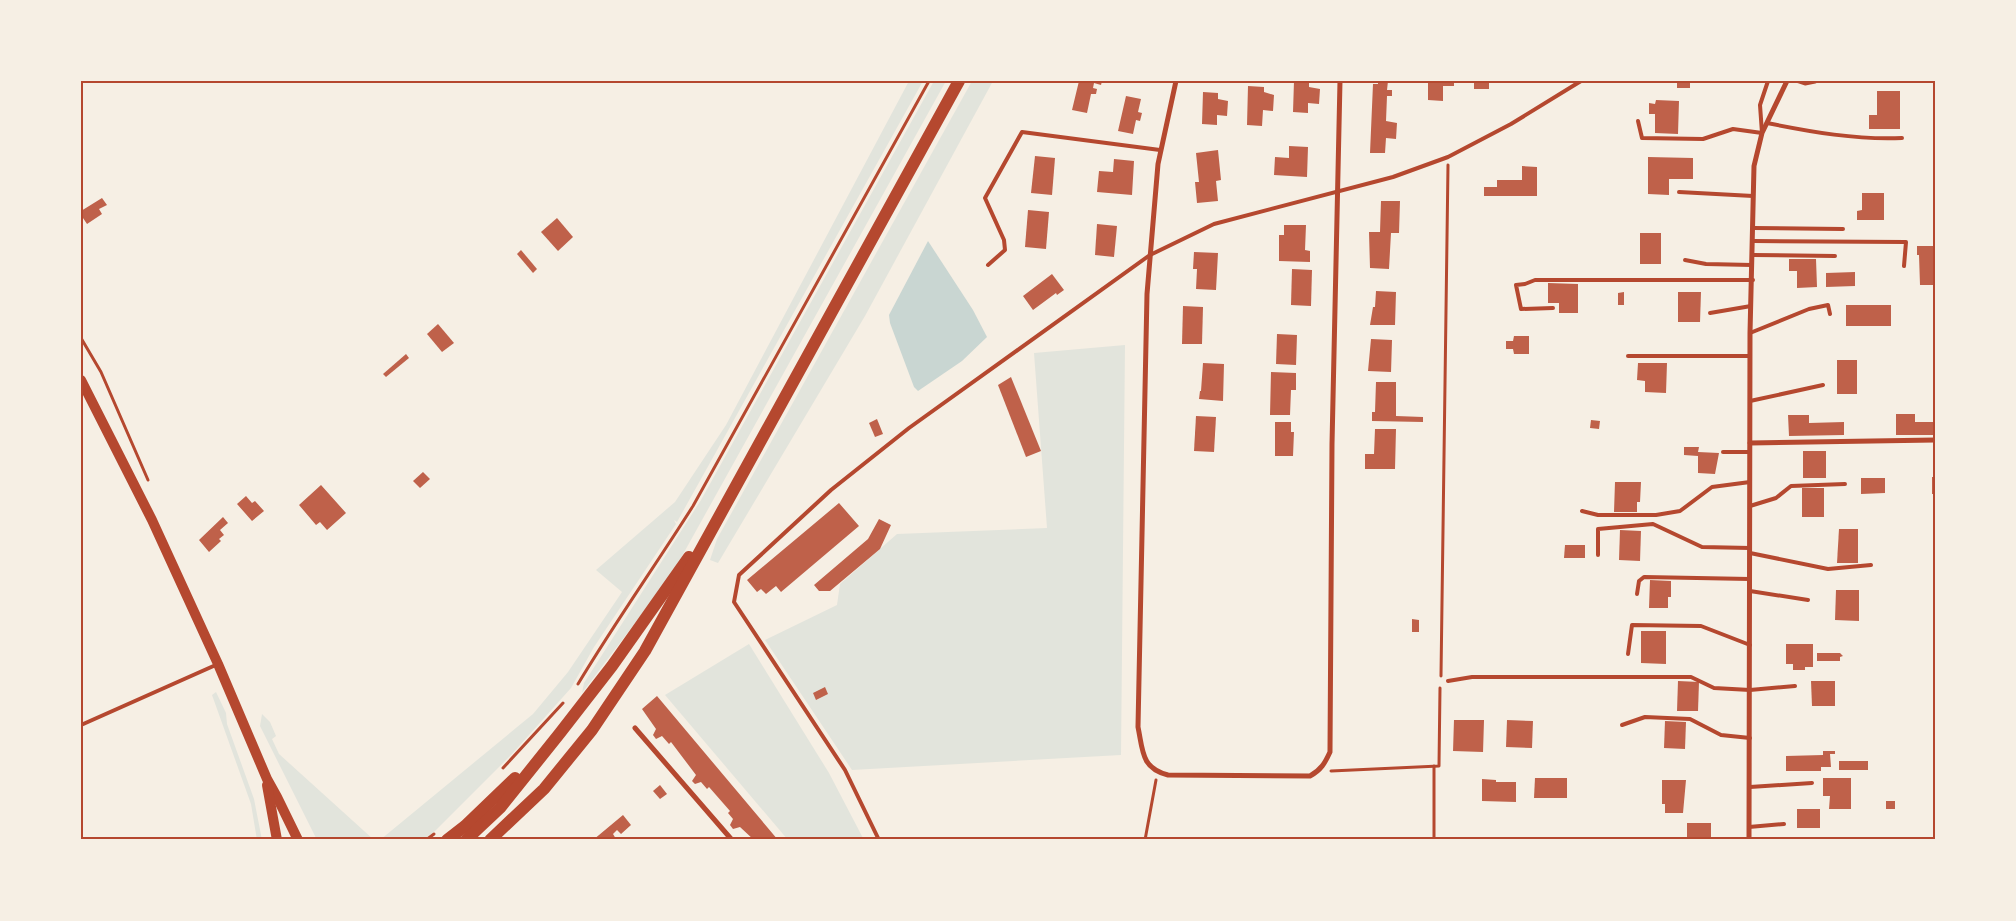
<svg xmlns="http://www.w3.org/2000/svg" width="2016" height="921" font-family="'Fira Sans Condensed',sans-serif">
  <rect width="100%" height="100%" fill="#f6efe4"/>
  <g fill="#e2e4dc">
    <path d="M909,81h14l-246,441 -3,-2 2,4 -82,123 -23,41 -59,66 -77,77 -12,9h-43l153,-126 35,-42 54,-80 -26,-22 79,-68 51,-77z"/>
    <path d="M934,81h12l-274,493 -90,119 2,-10 117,-183z"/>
    <path d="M972,81h21l-128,235 -147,247 -8,-3 7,-21z"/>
    <path d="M1125,345l-4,410 -269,15 -87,-130 72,-35 3,-21 57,-50 150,-6 -13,-175z"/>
    <path d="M749,644l80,129 35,67h-76l-123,-145z"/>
    <path d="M216,692l10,21 1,11 27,75 8,41h-5l-6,-36 -39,-109z"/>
    <path d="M262,714l8,8 6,14 -4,3 7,15 95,86h-57l-57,-114z"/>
  </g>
  <path fill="#c9d6d2" d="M928,241l45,69 14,27 -25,24 -44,30 -4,-4 -24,-64 -1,-8z"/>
  <g fill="#bf614a">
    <path d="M1079,81h23l-1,4 -7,-2 -1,5 4,1 -1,5h-5l-4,19 -15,-3z"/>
    <path d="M1294,81h15v6l11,2 -1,15 -11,-1v10l-15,-1z"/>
    <path d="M1378,81h10l-1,9h5v6h-5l-1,25 11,2 -1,16 -10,-1 -1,15h-15l3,-69h5z"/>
    <path d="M1428,81h26v5h-11v15l-15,-1z"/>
    <rect x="1474" y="81" width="15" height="8"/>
    <rect x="1677" y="81" width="13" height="7"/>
    <path d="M1248,86l16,1v5l10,3 -1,16 -10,-1 -1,16 -15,-1z"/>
    <path d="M1877,91h23v38h-31v-14h8z"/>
    <path d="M1203,92l15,1v6l10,2 -1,15 -10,-1v10l-15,-1z"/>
    <path d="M1126,96l15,3 -3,13 4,1 -2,8 -4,-1 -3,14 -15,-3z"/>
    <path d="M1656,100l23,1 -1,33 -23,-1v-19h-6v-11l6,1z"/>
    <path d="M1289,146l19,1 -1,30 -33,-2 1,-18 14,1z"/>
    <path d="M1218,150l3,30 -5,1 2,20 -21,2 -2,-21h4l-3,-29z"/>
    <path d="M1035,156l20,2 -3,37 -21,-2z"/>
    <path d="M1648,157l45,1v21h-24v16l-21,-1z"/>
    <path d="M1114,159l20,2 -2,34 -35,-3 2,-21 14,1z"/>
    <path d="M1522,166l15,1v29h-53v-9h13v-7h25z"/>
    <path d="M1862,193h22v27h-27v-9l5,-1z"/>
    <path d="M102,198l5,7 -8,4 3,5 -15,10 -6,-9v-4z"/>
    <path d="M1381,201h19l-1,32h-8l-2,36 -19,-1 -1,-36h11z"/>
    <path d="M1028,210l21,2 -3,37 -21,-2z"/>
    <path d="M557,218l16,19 -15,14 -17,-19z"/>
    <path d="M1097,224l20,2 -3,31 -19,-2z"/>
    <path d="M1284,225h22l-1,25 5,1v11l-31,-1v-26h5z"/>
    <rect x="1640" y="233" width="21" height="31"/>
    <path d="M1917,246h18v39h-15l-1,-30h-2z"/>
    <path d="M521,250l16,19 -4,4 -16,-19z"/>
    <path d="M1194,252l24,1 -2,37 -20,-1 1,-20h-4z"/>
    <path d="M1789,259h27l1,28 -20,1v-17h-8z"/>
    <path d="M1292,269l20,1 -1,36 -20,-1z"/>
    <path d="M1855,272v14l-29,1v-14z"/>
    <path d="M1052,274l12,16 -7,5 -1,-2 -23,17 -10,-14z"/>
    <path d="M1548,283l30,1v29h-19v-10h-11z"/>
    <path d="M1376,291l20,1 -1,33h-25l3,-18h2z"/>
    <path d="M1624,292v13h-6v-12z"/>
    <path d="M1678,292h23l-1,30h-22z"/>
    <rect x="1846" y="305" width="45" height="21"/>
    <path d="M1183,306l20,1 -1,37h-20z"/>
    <path d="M438,324l16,19 -12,9 -15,-18z"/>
    <path d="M1277,334l20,1 -1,30 -20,-1z"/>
    <path d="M1514,336h15v18h-15l-1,-5h-7v-8h7z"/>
    <path d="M1371,339l21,1 -1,32 -23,-1z"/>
    <path d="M406,354l3,4 -23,19 -3,-3z"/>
    <rect x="1837" y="360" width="20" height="34"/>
    <path d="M1203,363l21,1 -1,37 -24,-2 1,-8h1z"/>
    <path d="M1638,363h29l-1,30 -21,-1v-11l-8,-1z"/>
    <path d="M1271,372l25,1v17h-5l-1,25h-20z"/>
    <path d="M1011,377l30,74 -15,6 -28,-72z"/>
    <path d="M1376,382h20v34l27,1v5l-51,-1v-9h3z"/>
    <path d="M1896,414h19v8h20v13h-39z"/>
    <path d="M1788,415h21v8l35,-1v13l-55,1z"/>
    <path d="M1196,416l20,1 -2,35 -20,-1z"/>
    <path d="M877,419l6,15 -8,3 -6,-14z"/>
    <path d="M1591,420l9,1 -1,8 -9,-1z"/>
    <path d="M1275,422h16v10h3l-1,24h-18z"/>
    <path d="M1375,429h21l-1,40h-30v-15h9z"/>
    <path d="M1684,447h15l-1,5 21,1 -4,21 -17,-1v-17l-14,-1z"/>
    <rect x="1803" y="451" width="23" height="27"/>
    <path d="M423,472l7,7 -10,9 -7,-7z"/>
    <rect x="1932" y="477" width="3" height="17"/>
    <path d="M1861,478h24v15l-24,1z"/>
    <path d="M1615,482h26l-1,20h-3v10h-23z"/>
    <path d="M321,485l25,28 -19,17 -7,-8 -4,3 -17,-20z"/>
    <rect x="1802" y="488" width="22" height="29"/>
    <path d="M246,496l6,7 3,-2 9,10 -12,10 -15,-17z"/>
    <path d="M839,503l20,23 -78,66 -5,-6 -10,8 -5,-5 -4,3 -10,-12z"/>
    <path d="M223,517l5,6 -8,7 4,5 -5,4 2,2 -12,11 -10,-12z"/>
    <path d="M879,519l12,6 -11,24 -50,42h-11l-5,-6 54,-46z"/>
    <path d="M1839,529h19v34h-21z"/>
    <path d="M1620,530l21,1 -1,30 -21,-1z"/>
    <path d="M1565,545h20v13h-21z"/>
    <path d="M1650,580l21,1v16h-3v11h-19z"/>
    <path d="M1836,590h23v31l-24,-1z"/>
    <path d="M1412,619l7,1v12h-7z"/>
    <path d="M1641,631h25v33l-25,-1z"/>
    <path d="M1786,644h27v23h-8v3h-12v-6h-7z"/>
    <path d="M1817,653h23l3,3 -3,1v4h-23z"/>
    <path d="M1678,681l21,1 -1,29h-21z"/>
    <path d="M1811,681h24v25h-23z"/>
    <path d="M825,687l3,7 -12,6 -3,-7z"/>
    <path d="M657,696l121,144h-24l-14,-13 -7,2 -3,-4 3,-6 -5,-6 2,-2 -21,-24 -2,2 -6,-7 -6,2 -3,-3 4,-6 -25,-33 -2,2 -7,-8 -6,3 -3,-4 3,-6 -14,-20z"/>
    <path d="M1454,720h30l-1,32 -30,-1z"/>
    <path d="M1507,720l26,1 -1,27 -26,-1z"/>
    <path d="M1665,721l21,1 -1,27 -21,-1z"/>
    <path d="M1823,751h12v3h-5l1,13h-10v4h-35v-15l37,-1z"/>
    <rect x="1839" y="761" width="29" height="9"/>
    <path d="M1535,778h32v20h-33z"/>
    <path d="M1823,778h28v31h-22l1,-13h-7z"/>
    <path d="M1482,779l14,1v2h20v20l-34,-1z"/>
    <path d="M1662,780h24l-3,33h-18v-9h-3z"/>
    <path d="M660,785l7,9 -7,5 -7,-8z"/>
    <rect x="1886" y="801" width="9" height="8"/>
    <rect x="1797" y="809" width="23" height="19"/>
    <path d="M623,815l8,10 -10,9 -4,-4 -4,4 3,5 -23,1z"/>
    <rect x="1687" y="823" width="24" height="17"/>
  </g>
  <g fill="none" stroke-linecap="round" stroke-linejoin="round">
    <g stroke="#b5482f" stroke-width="3">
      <path d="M81,338l20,34 47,108"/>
      <path d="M1441,676l7,-511"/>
      <path d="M578,684c36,-60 77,-118 115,-178l236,-425"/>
      <path d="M503,768l60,-65"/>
      <path d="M1331,771l108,-5 1,-78"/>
      <path d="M426,840l8,-6"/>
      <path d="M1145,840l11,-60"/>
      <path d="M1434,840v-74"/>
    </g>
    <g stroke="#b5482f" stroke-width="4">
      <path d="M1638,121l4,17 61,1 30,-10 29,4 -2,-28 8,-24"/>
      <path d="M1767,123c45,9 89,17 135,15"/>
      <path d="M1679,192l74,4"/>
      <path d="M1753,228l90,1"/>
      <path d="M1753,241l153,1 -2,24"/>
      <path d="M1753,255l82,1"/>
      <path d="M1685,260l21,4 46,1"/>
      <path d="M988,265l17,-15 -1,-10 -19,-42 37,-66 138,18"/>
      <path d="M1553,308l-32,1 -5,-24 9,-1 10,-4h218"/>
      <path d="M1710,313l41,-7"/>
      <path d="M1750,333l59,-24 19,-4 2,9"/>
      <path d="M1628,356h122"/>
      <path d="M1750,401l73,-16"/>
      <path d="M1723,452h27"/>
      <path d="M1750,506l26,-8 15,-12 54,-2"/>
      <path d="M1582,511l16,4h58l24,-4 32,-24 38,-5"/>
      <path d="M1750,553l78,16 43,-4"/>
      <path d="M1598,555v-26l55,-5 49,23 48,1"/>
      <path d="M1750,591l58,9"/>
      <path d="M1637,594l2,-13 5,-4 106,2"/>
      <path d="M1628,654l4,-29 69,1 49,19"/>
      <path d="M1448,681l24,-4h219l23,11 36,2 45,-4"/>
      <path d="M81,725l137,-61"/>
      <path d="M1622,725l23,-8 45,2 31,16 29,3"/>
      <path d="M1750,787l62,-4"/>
      <path d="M1749,827l35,-3"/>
      <path d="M879,840l-34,-70 -111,-168 5,-27 92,-85 78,-62 241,-173 64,-31 179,-47 55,-20 63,-33 70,-43"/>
    </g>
    <g stroke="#b5482f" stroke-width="5">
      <path d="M1176,81l-18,83 -11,130 -9,433c5,24 3,41 30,48l142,1c11,-6 15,-13 20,-24l2,-308 8,-363"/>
      <path d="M1799,81l6,2 10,-2"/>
      <path d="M1750,443l185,-3"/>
      <path d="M635,728l97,112"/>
      <path d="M1749,840l1,-507 4,-167 8,-33 25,-52"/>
    </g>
    <g stroke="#b5482f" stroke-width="10">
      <path d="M81,380l71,140 66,144 49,115 10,18 21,43"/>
      <path d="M267,785l10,55"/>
    </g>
    <g stroke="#b5482f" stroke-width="12">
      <path d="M447,840l18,-14 50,-48"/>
      <path d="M466,840l34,-32 60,-75 52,-67 77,-109"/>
      <path d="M490,840l54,-51 48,-59 53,-79 314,-570"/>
    </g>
  </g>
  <rect width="2016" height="921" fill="none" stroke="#f6efe4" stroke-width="165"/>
  <rect x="82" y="82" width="1852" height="756" fill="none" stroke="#b5482f" stroke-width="2"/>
</svg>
